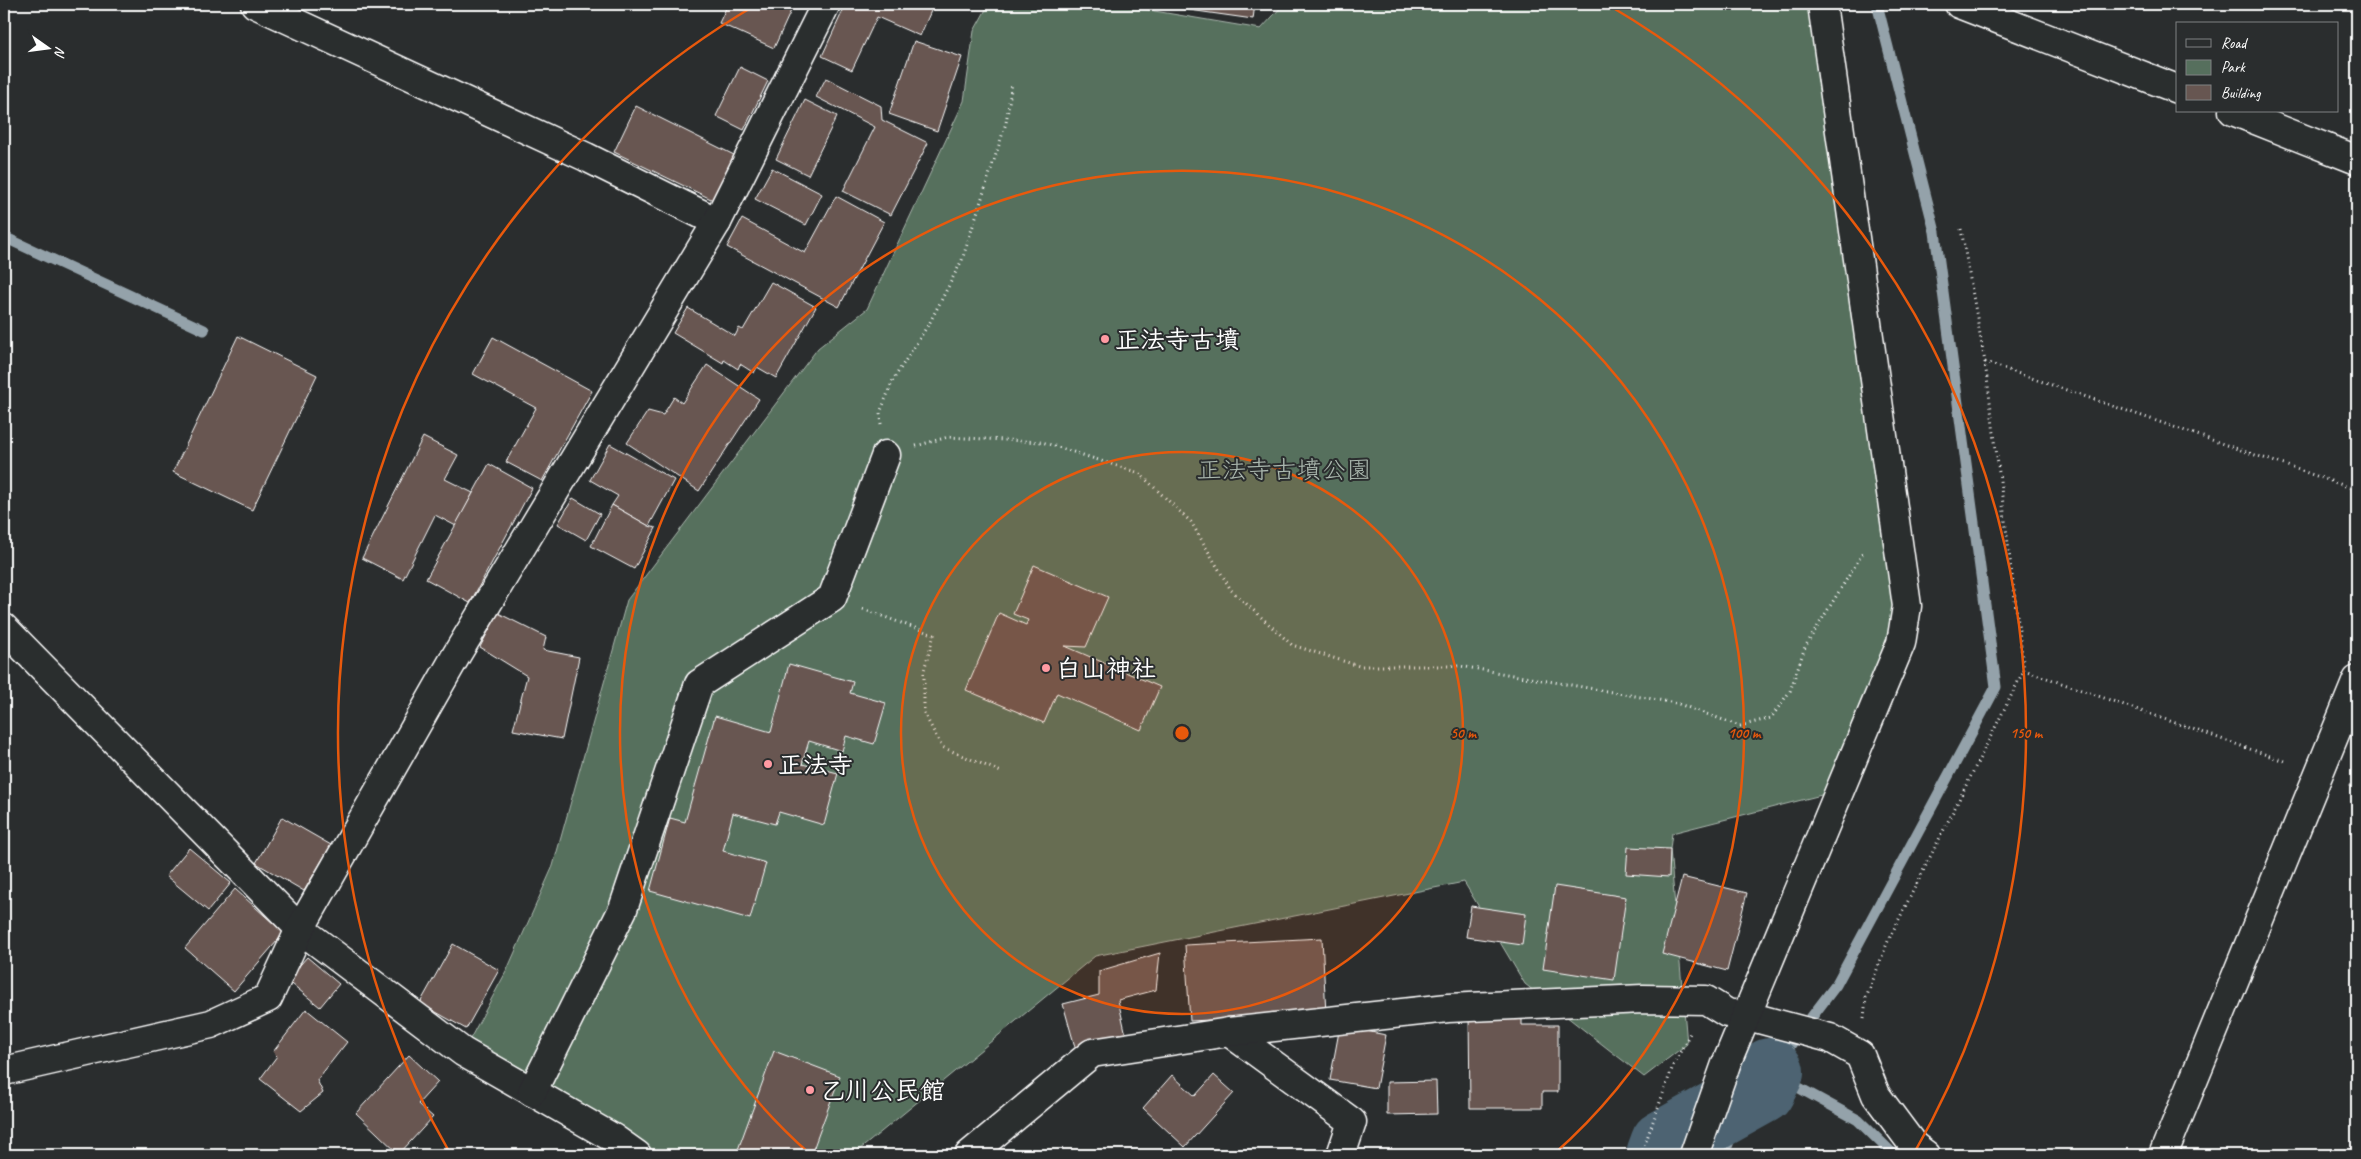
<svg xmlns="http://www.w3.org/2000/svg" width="2361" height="1159" font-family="Caveat,'Klee One',sans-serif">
  <rect width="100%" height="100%" fill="#2a2d2e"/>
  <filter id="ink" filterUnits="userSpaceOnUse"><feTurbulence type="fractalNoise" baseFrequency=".02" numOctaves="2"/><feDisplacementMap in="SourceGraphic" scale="10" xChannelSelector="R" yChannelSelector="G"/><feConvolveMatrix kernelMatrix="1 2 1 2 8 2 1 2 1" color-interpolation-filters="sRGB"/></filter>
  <g filter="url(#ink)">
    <path fill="#566f5d" stroke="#aab7ae" d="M989,4h124l148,25 23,-25h538l85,602 -66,184 -169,43 -2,16 17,195 -43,33 -119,-93 -61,-102 -369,74 -242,199h-216l-174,-103 44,-82 46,-104 74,-266 191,-252 49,-39 97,-208 10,-70z"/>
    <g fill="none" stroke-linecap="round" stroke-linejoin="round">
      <g stroke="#94a2aa" stroke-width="11">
        <path d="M1877,4l58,228 61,455 -160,298 -66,87 88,48 36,35"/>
        <path d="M4,237l200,93"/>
        <path d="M1724,1155l20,-55"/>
      </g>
      <path stroke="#4d6472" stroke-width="68" d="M1660,1155l4,-11 97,-54 9,-18"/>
    </g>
    <g fill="#675651" stroke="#fff">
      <path d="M728,4h66l-20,44 -55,-25z"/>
      <path d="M846,4h88l-14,32 -43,-19 -25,53 -30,-14z"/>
      <path d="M1147,4h108l-2,15z"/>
      <path d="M914,41l48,16 -25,74 -48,-17z"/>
      <path d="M740,67l28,14 -24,49 -28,-14z"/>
      <path d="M826,78l55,28 1,14 46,23 -37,72 -48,-24 32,-64 -59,-30z"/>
      <path d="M805,100l32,16 -29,59 -32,-16z"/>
      <path d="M636,106l98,49 -21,45 -99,-48z"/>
      <path d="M772,168l50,26 -16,31 -51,-26z"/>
      <path d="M836,196l48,26 -45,85 -112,-60 15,-28 63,34z"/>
      <path d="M771,282l45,25 -40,71 -19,-11 -3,6 -14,-9 -2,5 -14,-9 -1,3 -50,-30 15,-25 47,28 4,-8 4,2z"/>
      <path d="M238,336l79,39 -65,135 -79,-38z"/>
      <path d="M493,337l99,54 -50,90 -36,-19 30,-54 -63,-34z"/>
      <path d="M707,365l52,34 -60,92 -72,-48 21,-32 15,4 11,-18 8,6z"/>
      <path d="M423,437l35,18 -13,24 28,14 -17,33 -21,-11 -32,64 -41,-21z"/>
      <path d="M610,444l64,36 -25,46 -37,-21 6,-9 -28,-16z"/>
      <path d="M489,464l43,24 -62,115 -44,-24z"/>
      <path d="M573,498l27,16 -14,26 -28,-16z"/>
      <path d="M612,505l37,21 7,2 -22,41 -43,-23z"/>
      <path d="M1034,565l74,32 -22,50 -21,-1 95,41 -19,43 -84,-37 -13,30 -78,-33 33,-77 27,12 2,-5 -15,-6z"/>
      <path d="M498,613l48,24 -3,13 36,7 -17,82 -49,-9 14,-54 -47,-29z"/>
      <path d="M789,664l64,18 -3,11 36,10 -12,41 -28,-8 -4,15 -33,-10 -7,23 36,9 -14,52 -45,-13 -4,12 -42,-11 -10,38 43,12 -16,56 -100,-28 20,-73 15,4 30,-106 56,16z"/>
      <path d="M282,817l49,28 -27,46 -48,-28z"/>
      <path d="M1628,847l42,2 -1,28 -43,-3z"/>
      <path d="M189,848l42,35 -23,28 -42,-35z"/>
      <path d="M1682,877l65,16 -20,78 -65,-17z"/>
      <path d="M1555,886l71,11 -12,83 -71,-11z"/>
      <path d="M235,889l49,44 -50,58 -49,-43z"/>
      <path d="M1471,906l55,8 -4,31 -56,-8z"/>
      <path d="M1322,938l4,76 -136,7 -5,-76z"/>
      <path d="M453,944l46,26 -33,59 -46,-26z"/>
      <path d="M1160,953l-4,37 -38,10 8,35 -51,12 -12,-43 36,-9v-24z"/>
      <path d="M307,957l32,27 -19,23 -33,-27z"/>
      <path d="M306,1009l41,33 -30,38 6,13 -22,18 -41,-32 17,-23 -4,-4z"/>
      <path d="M1522,1013v12h36v67h-16v16h-72l-1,-94z"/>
      <path d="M1340,1026l46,9 -10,53 -46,-8z"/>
      <path d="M774,1051l66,25 -29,79h-75z"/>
      <path d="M409,1055l29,27 -20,22 15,13 -34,37 -43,-41z"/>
      <path d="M1172,1075l23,21 19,-21 20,18 -49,54 -42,-39z"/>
      <path d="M1436,1081l1,33 -50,1v-33z"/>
    </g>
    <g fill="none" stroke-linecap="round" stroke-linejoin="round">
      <defs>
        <g id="street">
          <path d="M255,4l331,153 131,65"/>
          <path d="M4,628l296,301 163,123 150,86 24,17"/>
          <path d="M1229,1032l123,90 -11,33"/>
          <path d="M4,1071l207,-47 57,-26 32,-69 157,-275 260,-432 109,-218"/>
          <path d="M532,1092l91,-183 76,-225 133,-86 54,-143"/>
          <path d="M969,1155l123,-102 137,-21 219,-24 195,-9 63,1 21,13 21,3 82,22 30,17 16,40 38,51 12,9"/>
          <path d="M2163,1155l194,-475"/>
        </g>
        <g id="secondary">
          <path d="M1959,4l218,85"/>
          <path d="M2233,111l124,49"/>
          <path d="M1694,1155l32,-91 175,-421 6,-37 -85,-602"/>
        </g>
      </defs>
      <use href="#street" stroke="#fff" stroke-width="31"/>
      <use href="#secondary" stroke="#fff" stroke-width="31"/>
      <g stroke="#fff" stroke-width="3" stroke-dasharray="1 4" stroke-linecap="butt">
        <path d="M1961,229l24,133 39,308 263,92"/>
        <path d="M1985,362l372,128"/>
        <path d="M881,424l-1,-11 13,-33 37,-58 32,-62 44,-137 6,-40"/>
        <path d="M916,446l32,-9 94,5 97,31 52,49 40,68 61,55 67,21h101l216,37 64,23 31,-8 19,-27 15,-44 59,-96"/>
        <path d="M863,609l71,26 -10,35v43l18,34 59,25"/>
        <path d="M2349,785l8,4"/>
        <path d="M1864,1018l2,-20 22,-57 136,-271"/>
        <path d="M1641,1155l32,-89 17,-33"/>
      </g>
      <use href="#street" stroke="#2a2d2e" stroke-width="28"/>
      <use href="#secondary" stroke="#2a2d2e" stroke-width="28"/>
    </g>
  </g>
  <circle cx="1182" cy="733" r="281" fill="#e8590c" fill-opacity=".12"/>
  <g fill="none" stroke="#e8590c" stroke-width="2.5">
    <circle cx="1182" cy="733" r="281"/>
    <path d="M810 1154A562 562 0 1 1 1554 1154"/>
    <path d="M451 1155A844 844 0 0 1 754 6M1610 6A844 844 0 0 1 1913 1155"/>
  </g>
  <g fill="#ff9aa2" stroke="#2a2d2e" stroke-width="2">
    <circle cx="1105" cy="339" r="5"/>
    <circle cx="1046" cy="668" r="5"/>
    <circle cx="768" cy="764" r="5"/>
    <circle cx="810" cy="1090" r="5"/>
  </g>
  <g text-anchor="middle" stroke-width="4" stroke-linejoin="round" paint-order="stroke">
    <g font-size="25" font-weight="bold" fill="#fff" stroke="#2a2d2e" text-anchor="start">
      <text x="1115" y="348">正法寺古墳</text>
      <text x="1056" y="677">白山神社</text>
      <text x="778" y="773">正法寺</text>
      <text x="820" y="1099">乙川公民館</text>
    </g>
    <g font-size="25" fill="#aab7ae" stroke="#2a2d2e">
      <text x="1284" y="478">正法寺古墳公園</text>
    </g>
  </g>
  <circle cx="1182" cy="733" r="8" fill="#e8590c" stroke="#2a2d2e" stroke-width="2.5"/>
  <g font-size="15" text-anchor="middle" font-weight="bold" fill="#e8590c" stroke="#2a2d2e" stroke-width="4" stroke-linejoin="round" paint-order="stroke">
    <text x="1463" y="738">50 m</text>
    <text x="1744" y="738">100 m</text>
    <text x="2026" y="738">150 m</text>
  </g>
  <rect width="2361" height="1159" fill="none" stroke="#2a2d2e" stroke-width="20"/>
  <rect x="10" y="10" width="2341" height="1139" fill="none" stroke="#fff" stroke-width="2" filter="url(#ink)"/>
  <rect x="2176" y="22" width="162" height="90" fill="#2a2d2e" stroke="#7f8182"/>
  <rect x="2186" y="39" width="25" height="8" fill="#2a2d2e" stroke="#7f8182"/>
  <text x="2221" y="48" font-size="15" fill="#ffffff">Road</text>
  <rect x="2186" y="60" width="25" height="15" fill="#566f5d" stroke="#7f8182"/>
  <text x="2221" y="72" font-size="15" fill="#ffffff">Park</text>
  <rect x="2186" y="85" width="25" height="15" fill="#675651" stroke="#7f8182"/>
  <text x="2221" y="98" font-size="15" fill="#ffffff">Building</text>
  <g transform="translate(48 48) rotate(104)" stroke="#2a2d2e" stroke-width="4" paint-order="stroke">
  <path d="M0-4L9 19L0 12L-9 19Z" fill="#ffffff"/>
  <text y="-8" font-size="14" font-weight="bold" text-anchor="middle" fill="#ffffff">N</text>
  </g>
</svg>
